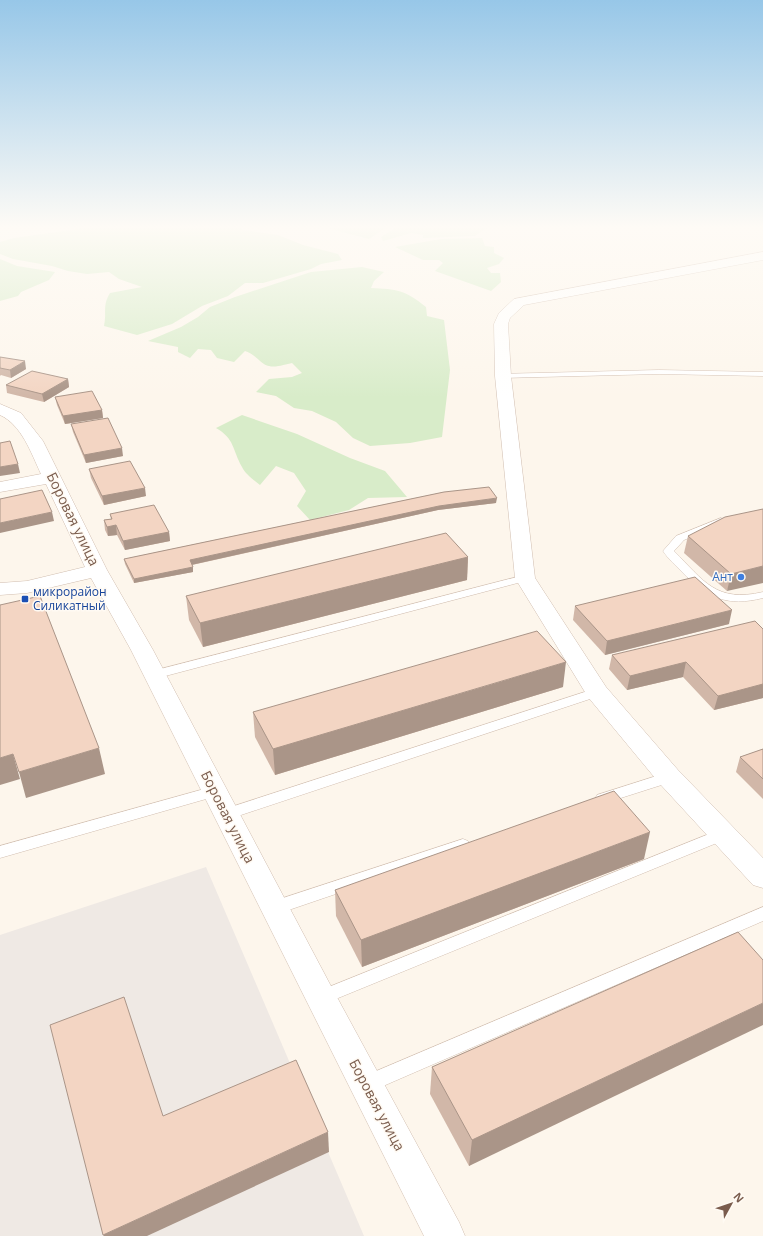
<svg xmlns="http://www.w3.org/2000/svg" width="763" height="1236" font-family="'Open Sans',sans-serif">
  <rect width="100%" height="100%" fill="#fdf6ec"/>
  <path fill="#efe9e4" d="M206,867l158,369h-364v-301z"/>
  <g fill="#d8ecc9">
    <path d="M106,225h33v2l21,-2h77l7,5 34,5 25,10 35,9 4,6 -21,4 -10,5 -48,14h-18l-17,13 -26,10 -30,18 -35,11 -33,-9c3,-14 -2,-20 6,-33l32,-6 -23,-8 -10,-7 -22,2 -19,-3 -16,-5 -39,-7 -13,-5v-12l14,-4z"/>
    <path d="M316,225h74l-21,14z"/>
    <path d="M400,225h108l-3,2 -11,-1 -11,4 -8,6 -52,2v-3l-12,-2 -28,8 -2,-4z"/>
    <path d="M482,238l3,8 9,1v6l10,5 -5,6 -12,4 4,5h9l1,9 -10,9 -56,-20 8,-8 -4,-3h-16l-28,-13 46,-8z"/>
    <path d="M0,259l17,7 38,6 -6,8 -28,12 -3,4 -18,5z"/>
    <path d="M362,267l22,5 -10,9 -3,7c26,1 34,2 55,19l1,9 17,4 6,50 -8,67 -32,6 -40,3 -17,-8 -17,-16 -24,-11 -18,-3 -18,-12 -20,-4 13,-13 23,-2 10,-4 -10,-10c-6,1 -16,5 -23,3 -8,-1 -13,-12 -24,-15l-11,11 -17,-4 -6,-8 -13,-1 -8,9 -12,-6v-5l-30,-6 33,-14 17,-10 12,-10 25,-10 76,-25z"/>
    <path d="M242,415l55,19 53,24 35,13 22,26 -39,1 -19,12 -39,10 -13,-14 9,-15 -12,-18 -18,-7 -16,19c-6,-5 -15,-11 -18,-18 -10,-18 -7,-28 -26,-39z"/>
  </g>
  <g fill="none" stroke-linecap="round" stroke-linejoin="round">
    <defs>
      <g id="service">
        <path d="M659,370l104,2v4l-104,-2 -156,4 -4,-2 4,-2z"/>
        <path d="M721,518l5,3 -1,2 -41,17 -10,11c30,30 42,52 89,41v6c-36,9 -56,0 -81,-26 -6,-7 -14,-13 -19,-21l13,-15z"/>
        <path d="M525,575l6,3 -2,2 -375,99 -5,-1 -1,-3 1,-3z"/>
        <path d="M597,688l5,1 2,3 -2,3 -370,123 -5,2 -5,-2 -2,-4 2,-4z"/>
        <path d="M669,772l5,1 2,4 -2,4 -72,23 -5,-1 -2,-4 2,-4z"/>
        <path d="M215,786l5,1 2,4 -2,4 -220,63v-12z"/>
        <path d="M724,828l5,2 3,4 -3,4 -403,165 -6,3 -6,-3 -3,-5 3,-5z"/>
        <path d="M463,839l5,2 3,4 -3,4 -194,66 -6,-2 -2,-5 2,-5z"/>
        <path d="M763,907v14l-389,169 -7,3 -7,-3 -3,-6 3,-6z"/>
      </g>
      <g id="minor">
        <path d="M763,252v8l-239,45 -14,13 -2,6 3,52 24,202 71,109 72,83 85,88v30l-10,-3 -93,-101 -72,-87 -73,-119 -20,-202 -1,-52 5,-11 15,-14z"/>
        <path d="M0,404l21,9 22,28 64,129 46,80 179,338 127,234 6,14h-41l-293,-586 -40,-72 -64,15 -27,2v-12l27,-2 58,-14 -39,-83 -46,8v-10l41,-8c-10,-21 -19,-49 -41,-59z"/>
      </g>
    </defs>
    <use href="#service" stroke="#d1beb0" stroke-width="1"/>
    <use href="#minor" stroke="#d1beb0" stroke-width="1"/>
    <use href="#service" fill="#fff" fill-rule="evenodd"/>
    <use href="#minor" fill="#fff" fill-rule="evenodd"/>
  </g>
  <g fill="#d1b7a8">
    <path d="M0,357l26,12 -15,9 -10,-3 -1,1z"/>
    <path d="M68,379l1,8 -25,15 -37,-9 -1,-8z"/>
    <path d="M55,397l47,13 1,8 -38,6 -8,-19z"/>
    <path d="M71,424l52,32 -37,7 -13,-31z"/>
    <path d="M89,469l57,27 -42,9 -13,-27z"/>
    <path d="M444,492l52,11 -58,7 -246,55 1,7 -59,11 -9,-19 -1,-5z"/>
    <path d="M763,509l-36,82 -43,-38 4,-17z"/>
    <path d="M110,514l59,18 1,9 -45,9 -8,-15 -9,1 -3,-6 -1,-10 7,-1z"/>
    <path d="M468,557l-1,23 -264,67 -14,-27 -3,-24z"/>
    <path d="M575,606l154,18 -124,31 -32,-35z"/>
    <path d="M763,629v69l-49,12 -31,-33 -56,13 -18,-21 3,-14z"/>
    <path d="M563,687l-288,88 -20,-38 -2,-25z"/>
    <path d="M763,749v50l-27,-27 4,-15z"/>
    <path d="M644,859l-282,108 -26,-51 -1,-26z"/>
    <path d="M763,960l-294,206 -39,-72 2,-27z"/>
  </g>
  <g fill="#aa9588">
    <path d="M25,361l1,8 -15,9 -1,-8z"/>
    <path d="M68,379l1,8 -25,15 -2,-8z"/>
    <path d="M102,410l1,8 -38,6 -2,-8z"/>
    <path d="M122,448l1,8 -37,7 -2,-8z"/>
    <path d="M18,464l2,9 -20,3v-9z"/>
    <path d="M145,488l1,8 -42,9 -2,-9z"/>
    <path d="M497,498l-1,5 -58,7 -247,55 -1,-5 249,-54z"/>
    <path d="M52,512l2,9 -54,12v-10z"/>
    <path d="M116,525l1,10 -9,1 -1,-9z"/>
    <path d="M169,532l1,9 -45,9 -2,-9z"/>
    <path d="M468,557l-1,23 -264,67 -3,-24z"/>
    <path d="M763,566v17l-36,8 4,-17z"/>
    <path d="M193,567v5l-59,11v-4z"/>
    <path d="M732,610l-3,14 -124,31 2,-14z"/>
    <path d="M566,662l-3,25 -288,88 -2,-26z"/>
    <path d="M686,662l-3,15 -56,13 3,-14z"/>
    <path d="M763,684v14l-49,12 4,-14z"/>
    <path d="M99,748l6,26 -79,24 -7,-26z"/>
    <path d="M13,754l7,25 -20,6v-27z"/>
    <path d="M650,832l-6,27 -282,108 -1,-27z"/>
    <path d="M763,1003v22l-294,141 3,-26z"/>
    <path d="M328,1132l1,20 -182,84h-43l-1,-1z"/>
  </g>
  <g fill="#f3d5c3" stroke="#aa9588">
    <path d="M0,357l25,4 -15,9 -10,-2z"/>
    <path d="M32,371l36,8 -26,15 -36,-9z"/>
    <path d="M92,391l10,19 -39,6 -8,-19z"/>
    <path d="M108,418l14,30 -38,7 -13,-31z"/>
    <path d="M10,441l8,23 -18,3v-24z"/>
    <path d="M130,461l15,27 -43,8 -13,-27z"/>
    <path d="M489,487l8,11 -58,8 -249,54 3,7 -59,12 -10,-20 320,-67z"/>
    <path d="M42,490l10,22 -52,11v-24z"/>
    <path d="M154,505l15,27 -46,9 -7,-16 -9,2 -3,-7 8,-1 -2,-5z"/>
    <path d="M763,509v57l-32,8 -43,-38 37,-19z"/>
    <path d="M446,533l22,24 -268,66 -14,-27z"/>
    <path d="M695,577l37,33 -125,31 -32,-35z"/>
    <path d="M40,596l59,152 -80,24 -6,-18 -13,4v-153z"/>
    <path d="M755,621l8,8v55l-45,12 -32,-34 -56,14 -18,-21z"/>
    <path d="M537,631l29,31 -293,87 -20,-37z"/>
    <path d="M763,749v30l-23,-22z"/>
    <path d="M614,791l36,41 -289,108 -26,-50z"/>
    <path d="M738,932l25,28v43l-291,137 -40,-73z"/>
    <path d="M124,997l39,119 133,-56 32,72 -225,103 -53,-210z"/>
  </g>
  <linearGradient id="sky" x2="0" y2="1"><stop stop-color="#97c7e8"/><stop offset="0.57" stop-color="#fefbf6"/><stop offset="1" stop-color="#fefbf6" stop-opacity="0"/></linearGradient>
  <rect width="763" height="398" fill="url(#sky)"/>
  <circle fill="#3f7fe0" stroke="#fffaf3" stroke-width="1.5" cx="741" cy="577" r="4"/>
  <rect fill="#1a4fb4" stroke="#fffaf3" stroke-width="1.5" x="21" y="595" width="8" height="8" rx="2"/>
  <g text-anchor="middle" stroke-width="3" stroke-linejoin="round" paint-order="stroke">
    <g font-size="12" fill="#366cbe" stroke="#fffaf3" text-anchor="end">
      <text x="733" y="581">Ант</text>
    </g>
    <g font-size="12" fill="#164399" stroke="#fffaf3" text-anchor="start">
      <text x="33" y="596">микрорайон<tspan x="33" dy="14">Силикатный</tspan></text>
    </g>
    <g font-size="14" fill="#7a5c4d" stroke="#fffaf3">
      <text transform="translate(73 519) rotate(64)" y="5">Боровая улица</text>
      <text transform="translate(228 817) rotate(63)" y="5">Боровая улица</text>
      <text transform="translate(377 1105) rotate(62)" y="5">Боровая улица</text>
    </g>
  </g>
  <g transform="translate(731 1204) rotate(50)" stroke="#fffaf3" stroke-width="3" paint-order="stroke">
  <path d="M0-3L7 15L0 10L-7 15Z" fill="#7a5c4d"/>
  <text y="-6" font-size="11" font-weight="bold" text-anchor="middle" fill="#7a5c4d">N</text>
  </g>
</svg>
